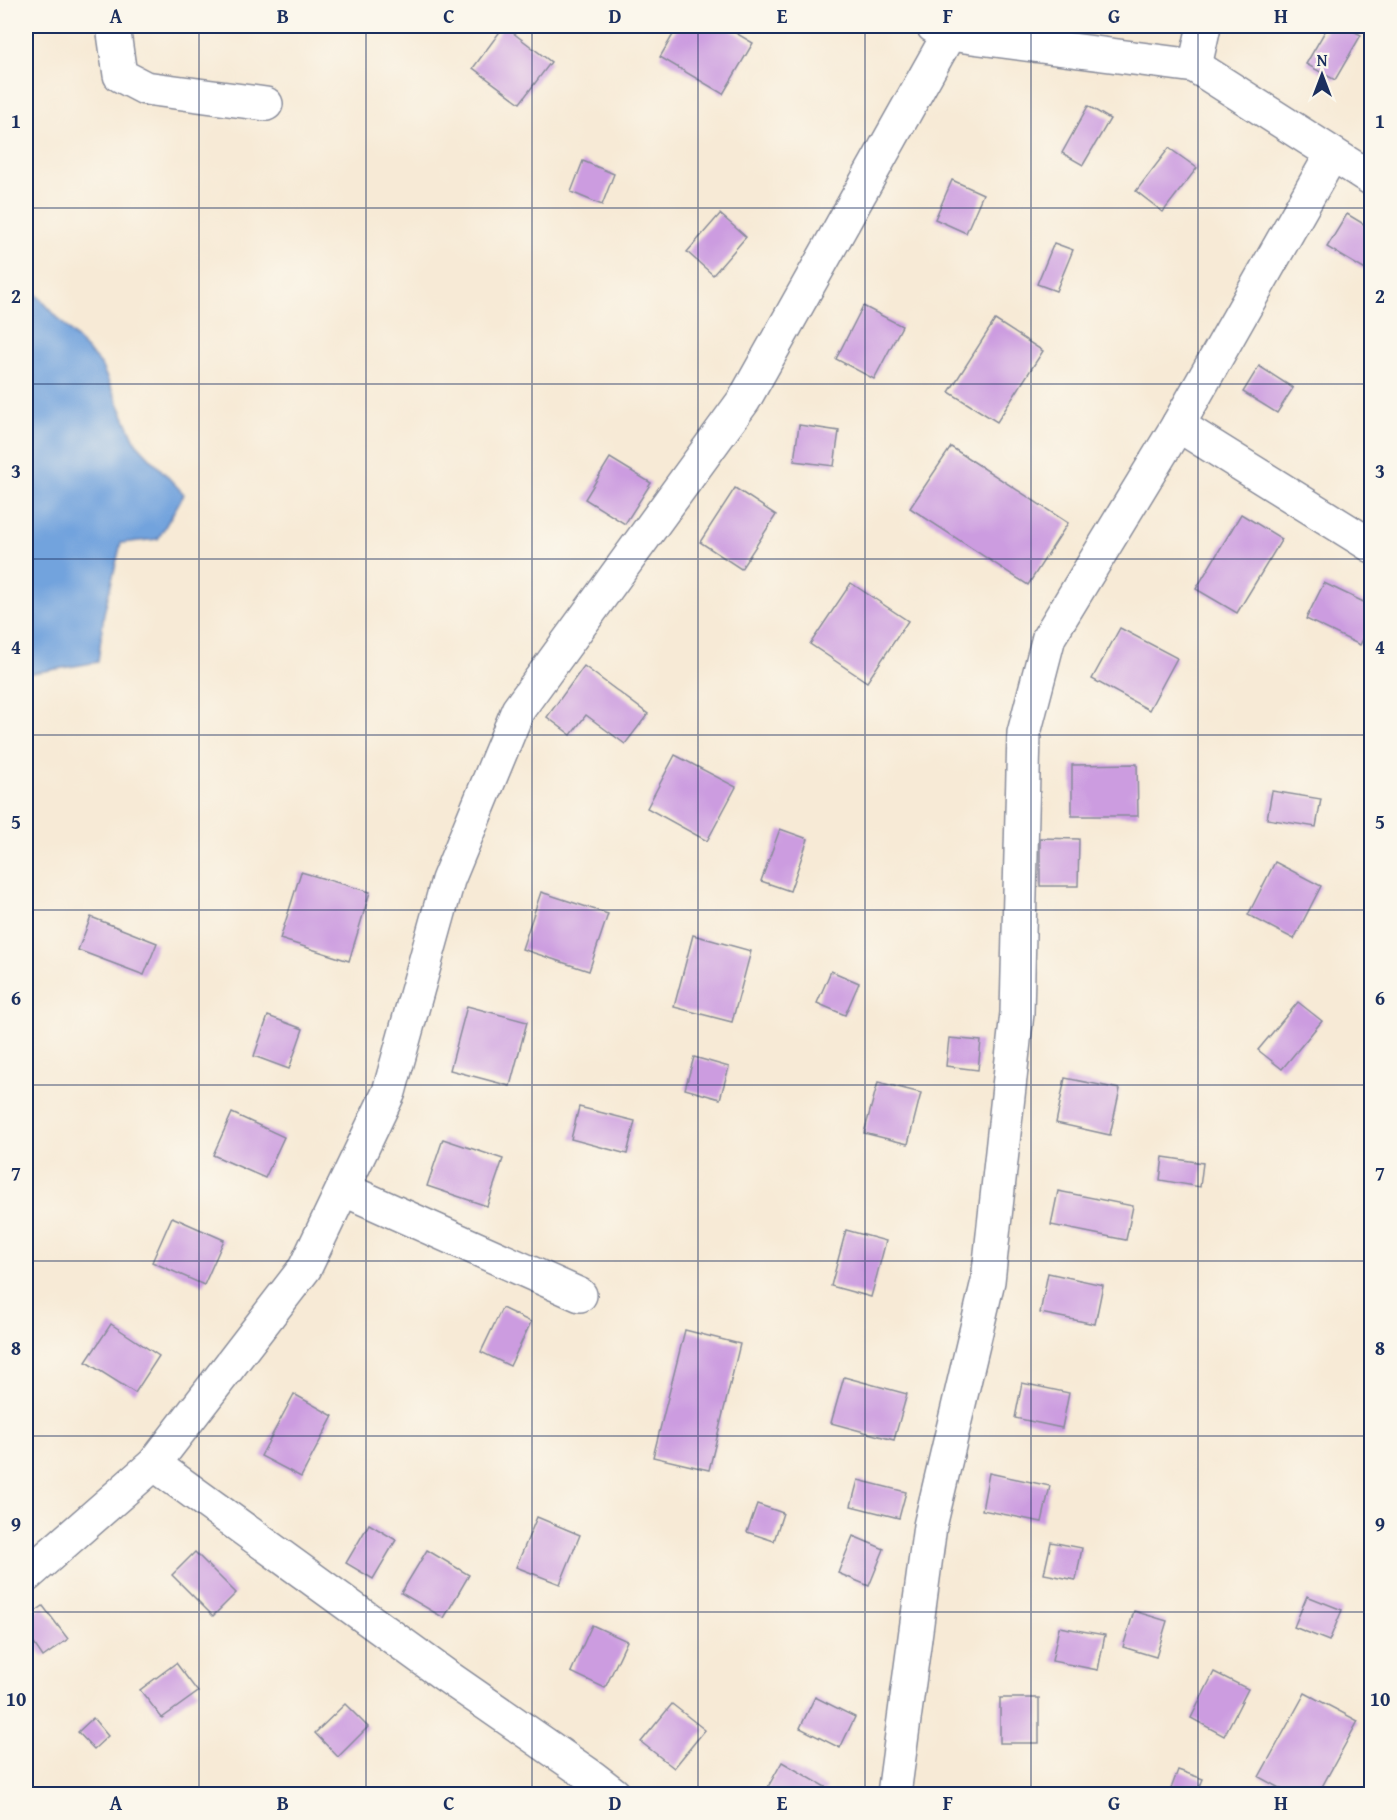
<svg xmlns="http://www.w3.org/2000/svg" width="1397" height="1820" font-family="'Gentium Book Plus',serif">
  <rect width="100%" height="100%" fill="#fbf7ec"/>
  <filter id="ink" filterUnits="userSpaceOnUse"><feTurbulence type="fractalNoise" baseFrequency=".0167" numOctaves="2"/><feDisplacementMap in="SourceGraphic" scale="12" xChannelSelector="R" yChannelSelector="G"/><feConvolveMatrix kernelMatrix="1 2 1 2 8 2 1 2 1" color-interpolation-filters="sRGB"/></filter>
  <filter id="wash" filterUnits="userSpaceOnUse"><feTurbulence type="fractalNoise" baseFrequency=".008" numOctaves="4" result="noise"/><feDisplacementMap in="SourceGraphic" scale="24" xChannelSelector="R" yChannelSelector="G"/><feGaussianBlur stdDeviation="1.35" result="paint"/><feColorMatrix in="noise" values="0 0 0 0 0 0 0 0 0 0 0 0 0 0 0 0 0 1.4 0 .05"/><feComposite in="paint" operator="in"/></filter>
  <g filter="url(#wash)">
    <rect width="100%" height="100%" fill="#f7ead6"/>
    <path fill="#72a3dd" stroke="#46699e" stroke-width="1.5" d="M26,294h10l65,71 35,78 48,51 -26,45 -37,4 -17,70 -6,49 -72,12z"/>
    <g id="blocks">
      <g fill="#cc9ce0">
        <path d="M504,26l47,36 -31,41 -47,-35z"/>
        <path d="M678,26h46l29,17 -30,51 -63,-37z"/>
        <path d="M1328,26h16l17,9 -26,45 -29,-16z"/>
        <path d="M1088,106l22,13 -27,46 -21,-12z"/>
        <path d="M1169,148l28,20 -34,44 -27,-21z"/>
        <path d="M583,161l31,13 -12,31 -31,-13z"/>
        <path d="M952,180l31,14 -17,39 -31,-14z"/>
        <path d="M720,214l26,23 -33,38 -26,-23z"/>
        <path d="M1347,214l25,15v45l-45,-27z"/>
        <path d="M1054,243l19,7 -17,41 -19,-7z"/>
        <path d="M863,306l39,20 -28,53 -38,-20z"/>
        <path d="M995,320l48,31 -46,71 -48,-30z"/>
        <path d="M1259,366l34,22 -16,25 -34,-21z"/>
        <path d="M799,425l40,6 -5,35 -40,-5z"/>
        <path d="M951,447l117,76 -40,62 -118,-77z"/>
        <path d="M610,458l41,25 -26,41 -40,-25z"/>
        <path d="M735,488l41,27 -35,54 -41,-27z"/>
        <path d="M1241,514l41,25 -45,74 -41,-24z"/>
        <path d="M851,583l57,38 -41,61 -57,-38z"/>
        <path d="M1324,583l48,23v16l-12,23 -54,-26z"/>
        <path d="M1120,628l57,30 -28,52 -57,-31z"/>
        <path d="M584,666l64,48 -23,30 -39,-29 -15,20 -24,-18z"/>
        <path d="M675,755l61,32 -29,54 -60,-33z"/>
        <path d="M1137,764l1,52h-66v-51z"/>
        <path d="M1272,791l49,8 -5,28 -49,-8z"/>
        <path d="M780,829l28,10 -18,52 -29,-10z"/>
        <path d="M1040,838l39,1 -1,47h-38z"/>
        <path d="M1275,862l46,24 -27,53 -46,-24z"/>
        <path d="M301,872l69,20 -21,69 -69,-22z"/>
        <path d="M541,892l67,22 -19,57 -67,-22z"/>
        <path d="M91,917l66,26 -13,32 -66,-25z"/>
        <path d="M693,935l58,16 -19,71 -58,-15z"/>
        <path d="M831,971l28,12 -14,32 -28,-12z"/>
        <path d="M1298,1002l24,19 -40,48 -24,-19z"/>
        <path d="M467,1006l60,16 -17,64 -60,-16z"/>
        <path d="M268,1016l35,13 -14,40 -35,-13z"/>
        <path d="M949,1038l32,3 -3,29 -32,-4z"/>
        <path d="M694,1057l35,10 -9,32 -35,-10z"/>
        <path d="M1065,1078l55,11 -10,46 -54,-12z"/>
        <path d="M878,1082l43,11 -13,51 -44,-11z"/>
        <path d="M579,1107l56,14 -8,33 -56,-15z"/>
        <path d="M232,1113l52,24 -19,41 -52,-23z"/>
        <path d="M443,1139l60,20 -16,47 -60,-20z"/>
        <path d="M1163,1157l40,6 -3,24 -40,-7z"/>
        <path d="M1058,1191l75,15 -7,34 -75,-15z"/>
        <path d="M172,1217l52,23 -20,45 -52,-23z"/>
        <path d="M846,1230l40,11 -15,56 -40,-11z"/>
        <path d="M1048,1273l55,12 -8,39 -55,-11z"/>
        <path d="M502,1308l29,14 -21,44 -29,-14z"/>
        <path d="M111,1324l48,32 -24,37 -49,-31z"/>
        <path d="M685,1330l55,14 -31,126 -56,-13z"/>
        <path d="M844,1377l63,17 -13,46 -63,-17z"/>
        <path d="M1022,1383l47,10 -7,35 -47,-10z"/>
        <path d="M294,1394l39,22 -32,61 -40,-21z"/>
        <path d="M989,1473l61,13 -8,36 -60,-12z"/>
        <path d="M858,1480l48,12 -7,26 -48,-12z"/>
        <path d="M757,1504l26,9 -9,28 -27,-9z"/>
        <path d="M537,1517l43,18 -20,49 -44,-17z"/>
        <path d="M369,1524l27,16 -23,39 -27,-16z"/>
        <path d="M853,1536l31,13 -15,37 -31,-13z"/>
        <path d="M1051,1542l31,6 -6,32 -32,-6z"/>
        <path d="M427,1550l42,25 -25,43 -43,-25z"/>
        <path d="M195,1552l41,41 -23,23 -41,-41z"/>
        <path d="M1307,1596l35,14 -13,31 -35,-14z"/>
        <path d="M43,1606l25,33 -25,18 -17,-25v-14z"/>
        <path d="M1134,1611l33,10 -11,36 -33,-10z"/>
        <path d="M592,1625l35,16 -22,47 -34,-16z"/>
        <path d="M1059,1627l46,8 -7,35 -46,-9z"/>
        <path d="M176,1663l22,29 -36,26 -22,-28z"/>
        <path d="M1214,1672l34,17 -24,47 -33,-18z"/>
        <path d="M1305,1693l53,28 -40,73h-28l-31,-17z"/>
        <path d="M815,1697l40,20 -15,31 -40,-20z"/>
        <rect x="1000" y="1698" width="39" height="45"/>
        <path d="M345,1704l23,23 -30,30 -23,-24z"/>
        <path d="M672,1704l33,26 -31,38 -33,-26z"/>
        <path d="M93,1718l15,18 -14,13 -16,-17z"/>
        <path d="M782,1762l45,26 -4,6h-59z"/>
        <path d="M1178,1770l25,9 -6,15h-28z"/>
      </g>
    </g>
  </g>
  <g filter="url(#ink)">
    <use href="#blocks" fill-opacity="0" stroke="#898c9a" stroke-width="1.5"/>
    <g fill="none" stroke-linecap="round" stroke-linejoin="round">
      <defs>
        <g id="minor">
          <path d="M113,26l7,49 25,13 121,16"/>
          <path d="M933,26l16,8 246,32 177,113"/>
          <path d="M1195,66l9,-40"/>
          <path d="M1178,425l194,121"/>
          <path d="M343,1189l237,106"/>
          <path d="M154,1464l291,211 147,102 22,17"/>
          <path d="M26,1576l128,-112 151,-196 84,-176 59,-212 70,-170 226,-310 205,-366"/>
          <path d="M894,1794l36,-268 58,-245 29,-268 7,-280 25,-96 129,-212 154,-271"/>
        </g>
      </defs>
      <use href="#minor" stroke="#898c9a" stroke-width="36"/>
      <use href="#minor" stroke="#fff" stroke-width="33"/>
    </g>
  </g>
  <path fill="none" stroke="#1b2f5e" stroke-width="1.5" stroke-opacity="0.55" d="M199,26v1768M366,26v1768M532,26v1768M698,26v1768M865,26v1768M1031,26v1768M1198,26v1768M26,208h1346M26,384h1346M26,559h1346M26,735h1346M26,910h1346M26,1085h1346M26,1261h1346M26,1436h1346M26,1612h1346"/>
  <rect width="1397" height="1820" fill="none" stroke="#fbf7ec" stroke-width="66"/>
  <g transform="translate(1322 75)" stroke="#fbf7ec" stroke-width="4.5" paint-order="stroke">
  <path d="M0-4.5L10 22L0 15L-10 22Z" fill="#1b2f5e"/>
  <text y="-9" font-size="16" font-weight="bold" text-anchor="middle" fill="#1b2f5e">N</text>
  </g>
  <rect x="33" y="33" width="1331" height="1754" fill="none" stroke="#1b2f5e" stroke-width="2"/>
  <g font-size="20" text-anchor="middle" font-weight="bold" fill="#1b2f5e">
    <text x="116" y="23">A</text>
    <text x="283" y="23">B</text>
    <text x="449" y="23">C</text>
    <text x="615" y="23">D</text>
    <text x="782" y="23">E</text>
    <text x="948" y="23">F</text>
    <text x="1114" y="23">G</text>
    <text x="1281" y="23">H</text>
    <text x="16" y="128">1</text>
    <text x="1380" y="128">1</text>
    <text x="16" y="303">2</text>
    <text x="1380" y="303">2</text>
    <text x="16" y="478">3</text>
    <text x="1380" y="478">3</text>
    <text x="16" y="654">4</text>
    <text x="1380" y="654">4</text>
    <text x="16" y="829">5</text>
    <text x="1380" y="829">5</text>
    <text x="16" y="1005">6</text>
    <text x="1380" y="1005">6</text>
    <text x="16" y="1180">7</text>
    <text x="1380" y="1180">7</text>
    <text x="16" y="1355">8</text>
    <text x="1380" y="1355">8</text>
    <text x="16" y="1531">9</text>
    <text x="1380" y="1531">9</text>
    <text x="16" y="1706">10</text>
    <text x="1380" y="1706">10</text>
    <text x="116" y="1810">A</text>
    <text x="283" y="1810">B</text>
    <text x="449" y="1810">C</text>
    <text x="615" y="1810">D</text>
    <text x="782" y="1810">E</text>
    <text x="948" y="1810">F</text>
    <text x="1114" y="1810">G</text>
    <text x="1281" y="1810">H</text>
  </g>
</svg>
